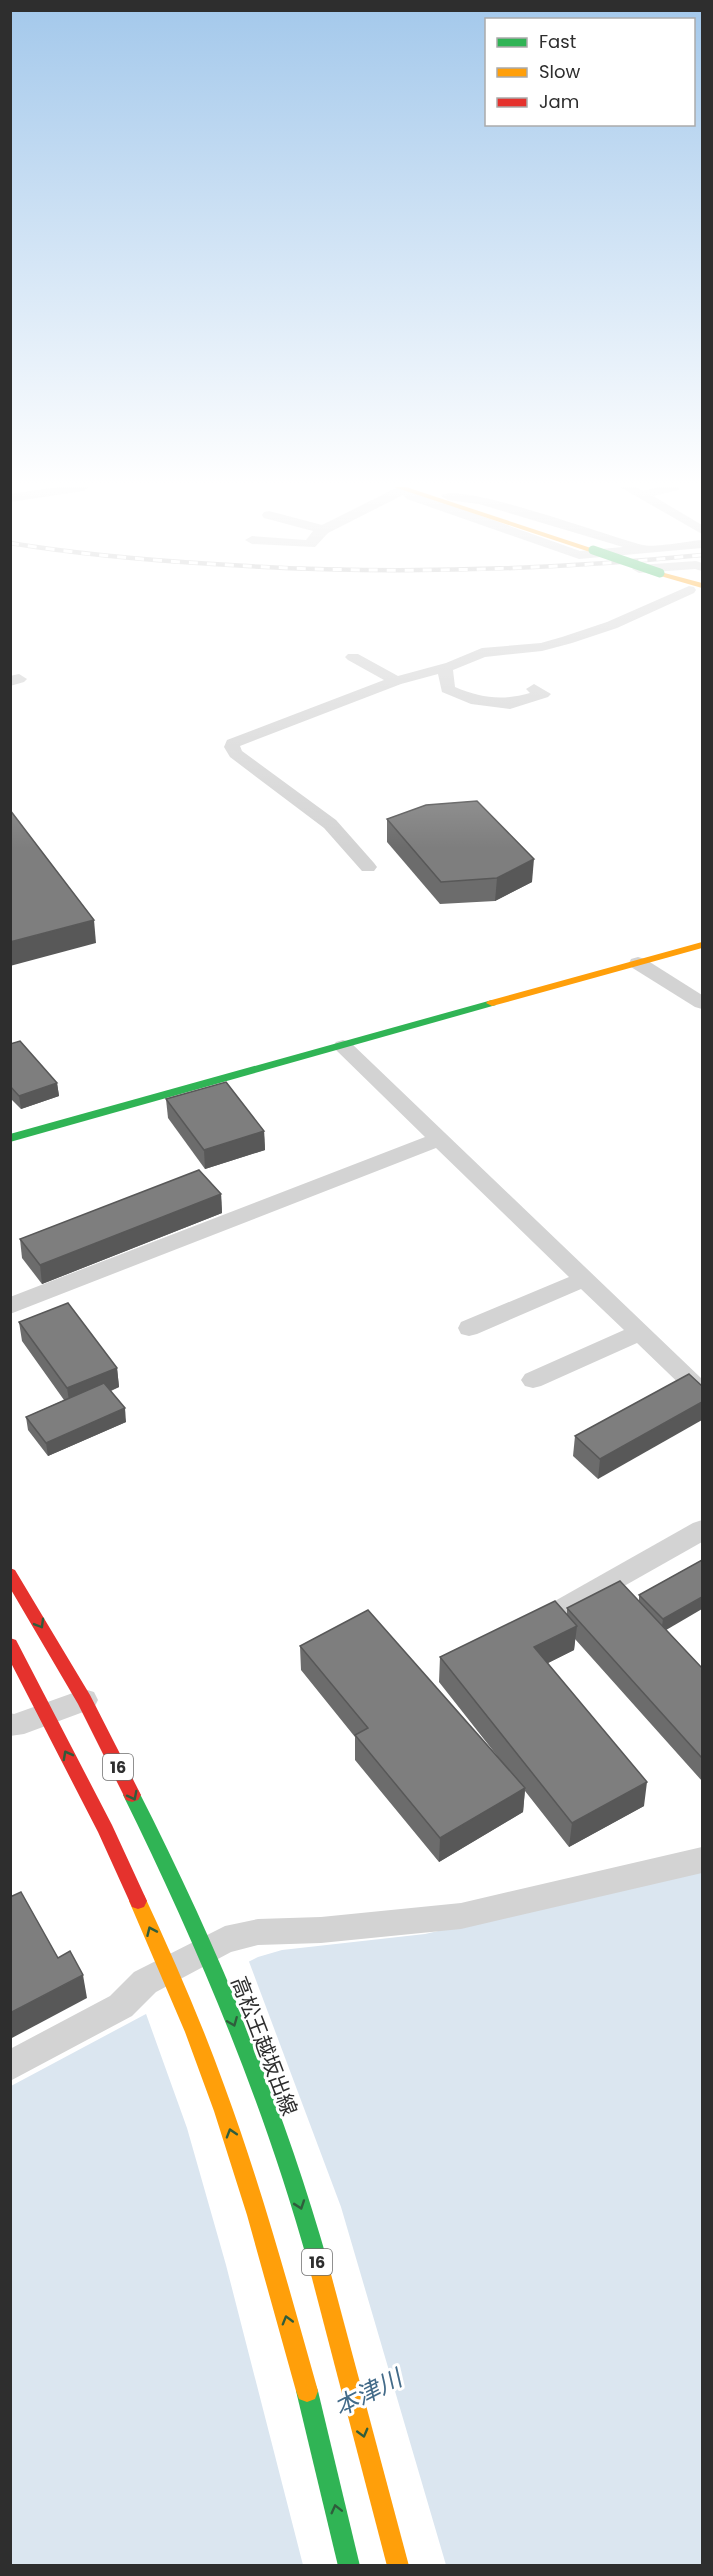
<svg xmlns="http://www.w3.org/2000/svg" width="713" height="2576" font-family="Poppins,'Noto Sans JP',sans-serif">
  <rect width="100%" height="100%" fill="#fff"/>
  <path fill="#dbe6f0" d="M702,1871v694l-691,1v-480l133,-71 114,-58 24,-7 143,-16z"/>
  <path fill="#fff" d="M248,1959l93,248 105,358h-143l-77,-300 -39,-137 -42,-117z"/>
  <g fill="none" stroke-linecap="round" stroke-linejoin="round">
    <g fill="#d3d3d3" fill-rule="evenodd">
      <path d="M58,487h32l-7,4 -73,11v-8z"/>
      <path d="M398,487h11l8,6 163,58 43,-4 -144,-43 -31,-4 -7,-4c16,-16 174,43 202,49 10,3 46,-4 59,-5v8l-123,11 -172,-60 -4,-4 -75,38 -13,14 -63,-3 -7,-4 7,-4 54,4 7,-9 -49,-13 -2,-3 2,-3 5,-1 53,14z"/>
      <path d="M620,487h16l7,4 16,-4h21l-1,3 -26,6 49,29v9z"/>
      <path d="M696,561l6,2v8l-7,-2 -56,4 -7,-4 7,-4z"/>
      <path d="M689,586l5,1 2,3 -2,3 -77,35 -45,15 -30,8 -57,6 -32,13 2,17c26,11 47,14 75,6l-4,-4 8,-5 17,10 -3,3 -38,12 -39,-5 -29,-12 -4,-18 -37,10 -161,62 2,5 94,69 38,43 3,4 -3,4h-12l-38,-43 -94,-71 -6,-10 3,-7 157,-60 -36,-20 -3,-3 3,-3h10l40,22 48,-13 36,-15 59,-5 21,-6 45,-15z"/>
      <path d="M19,674l8,5 -3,3 -14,4v-10z"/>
      <path d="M638,957l7,2 57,36v14l-7,-2 -64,-40 -2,-4 2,-4z"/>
      <path d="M343,1040l7,2 352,337v21l-8,-2 -57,-55 -96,43 -8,2 -8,-2 -4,-6 4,-6 99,-44 -43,-41 -104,45 -8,2 -8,-2 -3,-6 3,-6 108,-45 -133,-129 -426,166v-17l415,-160 -89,-87 -3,-4 3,-4z"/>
      <path d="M702,1520v22l-138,78 -9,3 -9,-3 -4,-7 4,-7 147,-83z"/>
      <path d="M84,1689l10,3 4,8 -4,8 -70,26 -14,2v-23l4,1z"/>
      <path d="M702,1847v26l-241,56 -140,14 -63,2 -27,7 -75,40 -24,24 -122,65v-32l100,-53 24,-24 91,-46 33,-7 63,-2 140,-14z"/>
    </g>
    <g fill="#30b455" fill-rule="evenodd">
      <path d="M492,1000l4,1v4l-486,137v-8z"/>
      <path d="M132,1788l6,2c77,151 144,310 190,473l-3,7 -7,3 -7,-3 -3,-7c-45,-162 -111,-318 -185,-468l3,-5z"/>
      <path d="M307,2380l8,3 3,8 42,175h-22l-42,-175 3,-8z"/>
    </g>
    <g fill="#ff9f0a" fill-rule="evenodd">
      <path d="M394,487h12l191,63 -7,2z"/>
      <path d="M657,571l45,12v5l-45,-13z"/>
      <path d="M702,942v6l-206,57 -4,1 -6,-3 2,-2z"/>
      <path d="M138,1893l6,2c29,62 57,126 80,190 37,100 65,203 94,306l-3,8 -8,3 -8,-3 -3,-8 -49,-176 -33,-104 -29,-79 -56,-131 3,-6z"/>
      <path d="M318,2253l7,3 3,7 81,303h-22l-79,-303 3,-7z"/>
    </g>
    <g fill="#e5322d" fill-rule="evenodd">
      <path d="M10,1568l5,2 75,125 51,100 -3,5 -6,2 -6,-2 -48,-96 -68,-116z"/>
      <path d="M10,1638l6,2 96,185 35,76 -3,6 -6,2 -6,-2 -34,-75 -88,-171z"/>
    </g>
    <defs>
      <path id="rail" d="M10,543c67,11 135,17 203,21 164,11 326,7 489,-9"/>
    </defs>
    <use href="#rail" stroke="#bababa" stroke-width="4.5"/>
    <use href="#rail" stroke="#fff" stroke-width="3" stroke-dasharray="9" stroke-linecap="butt"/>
    <path stroke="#30b455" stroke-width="9" d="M593,550l67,23"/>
  </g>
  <g fill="#6c6c6c">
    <path d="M387,819l145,63 -37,19 -55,3 -53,-62z"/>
    <path d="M10,1044l47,39 2,13 -38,13 -11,-11z"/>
    <path d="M166,1099l98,32 1,19 -60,19 -37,-51z"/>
    <path d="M221,1194l1,19 -180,71 -20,-26 -2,-19z"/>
    <path d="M19,1322l98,46 2,19 -8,4 15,31 -78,34 -20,-26 -2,-13 38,-17 -42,-59z"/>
    <path d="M689,1374l-91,105 -25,-23 2,-20z"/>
    <path d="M702,1560l-36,70 36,38v113l-127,-142 -1,11 -26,13 96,143 -75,41 -44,-56 -2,21 -84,50 -84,-102v-23l-54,-67 -1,-24 202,116 -63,-80 1,-25 127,-43v-6l72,-8v-5z"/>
  </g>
  <g fill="#585858">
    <path d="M534,859l-2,23 -37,19 2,-23z"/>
    <path d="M94,920l2,23 -86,23v-24z"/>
    <path d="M57,1083l2,13 -38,13 -2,-13z"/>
    <path d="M264,1131l1,19 -60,19 -1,-19z"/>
    <path d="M221,1194l1,19 -180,71 -2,-19z"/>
    <path d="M117,1368l2,19 -49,20 -3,-19z"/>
    <path d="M702,1402v18l-104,59 2,-20z"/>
    <path d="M125,1408l1,14 -78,34 -2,-13z"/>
    <path d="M702,1597v12l-41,24 2,-14z"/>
    <path d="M577,1626l-3,24 -42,21 2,-24z"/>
    <path d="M647,1782l-3,24 -75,41 3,-24z"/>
    <path d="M525,1788l-2,24 -84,50 1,-24z"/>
    <path d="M83,1975l4,23 -77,41v-26z"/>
  </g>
  <g fill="#7e7e7e" stroke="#585858" stroke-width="1.5">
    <path d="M477,801l57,58 -37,19 -56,4 -54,-63 39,-14z"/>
    <path d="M10,810l84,110 -84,22z"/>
    <path d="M20,1041l37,42 -38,13 -9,-10v-42z"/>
    <path d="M226,1082l38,49 -60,19 -38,-51z"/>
    <path d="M199,1170l22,24 -181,71 -20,-26z"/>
    <path d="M68,1303l49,65 -50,20 -48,-66z"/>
    <path d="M689,1374l13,12v16l-102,57 -25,-23z"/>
    <path d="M104,1383l21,25 -79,35 -20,-26z"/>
    <path d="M702,1560v37l-39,22 -24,-24z"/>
    <path d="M620,1581l82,87v90l-135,-150z"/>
    <path d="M555,1601l22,25 -43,21 113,135 -75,41 -132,-166z"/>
    <path d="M368,1610l157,178 -85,50 -85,-103 13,-7 -68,-82z"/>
    <path d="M21,1892l37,66 12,-7 13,24 -73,38v-116z"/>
  </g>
  <defs><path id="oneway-chevron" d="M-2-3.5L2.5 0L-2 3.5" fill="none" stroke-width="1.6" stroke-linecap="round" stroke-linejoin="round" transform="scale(1.5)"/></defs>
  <g stroke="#2f5d3c">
    <use href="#oneway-chevron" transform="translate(40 1624) rotate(60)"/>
    <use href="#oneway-chevron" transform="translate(67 1755) rotate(-118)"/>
    <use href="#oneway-chevron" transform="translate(133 1796) rotate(63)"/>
    <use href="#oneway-chevron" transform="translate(151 1931) rotate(-114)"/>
    <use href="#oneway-chevron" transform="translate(233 2022) rotate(68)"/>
    <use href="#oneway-chevron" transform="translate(231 2133) rotate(-107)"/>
    <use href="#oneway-chevron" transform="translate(300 2205) rotate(71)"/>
    <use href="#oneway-chevron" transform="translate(287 2320) rotate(-106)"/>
    <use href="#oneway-chevron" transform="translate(363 2433) rotate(75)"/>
    <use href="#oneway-chevron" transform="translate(336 2509) rotate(-104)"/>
  </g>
  <linearGradient id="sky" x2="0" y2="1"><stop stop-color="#a3c8eb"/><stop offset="0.57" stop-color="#fff"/><stop offset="1" stop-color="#fff" stop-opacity="0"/></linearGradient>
  <rect width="713" height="848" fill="url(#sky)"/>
  <g text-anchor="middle" stroke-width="6" stroke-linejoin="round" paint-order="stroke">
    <g fill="#fff" stroke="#6d6d6d" stroke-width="1.5">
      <rect x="103" y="1754" width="30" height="26" rx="4.5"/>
      <rect x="302" y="2249" width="30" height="26" rx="4.5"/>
    </g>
    <g font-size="16" font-weight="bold" fill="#2e2e2e">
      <text x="118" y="1773">16</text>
      <text x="317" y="2268">16</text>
    </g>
    <g font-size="21" fill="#2e2e2e" stroke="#fff">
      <text transform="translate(264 2046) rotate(69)" y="7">高松王越坂出線</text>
    </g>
    <g font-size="24" font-style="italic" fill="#436b89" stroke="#fff">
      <text transform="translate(368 2393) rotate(-27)" y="8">本津川</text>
    </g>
  </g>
  <rect width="713" height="2576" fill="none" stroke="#2e2e2e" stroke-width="24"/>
  <rect x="485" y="18" width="210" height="108" fill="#ffffff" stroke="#ababab" stroke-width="1.5"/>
  <rect x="497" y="38" width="30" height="9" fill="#30b455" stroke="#ababab" stroke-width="1.5"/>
  <text x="539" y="48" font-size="18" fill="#2e2e2e">Fast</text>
  <rect x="497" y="68" width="30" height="9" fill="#ff9f0a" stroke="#ababab" stroke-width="1.5"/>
  <text x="539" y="78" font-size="18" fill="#2e2e2e">Slow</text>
  <rect x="497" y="98" width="30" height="9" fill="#e5322d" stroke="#ababab" stroke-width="1.5"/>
  <text x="539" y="108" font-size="18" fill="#2e2e2e">Jam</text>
</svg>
